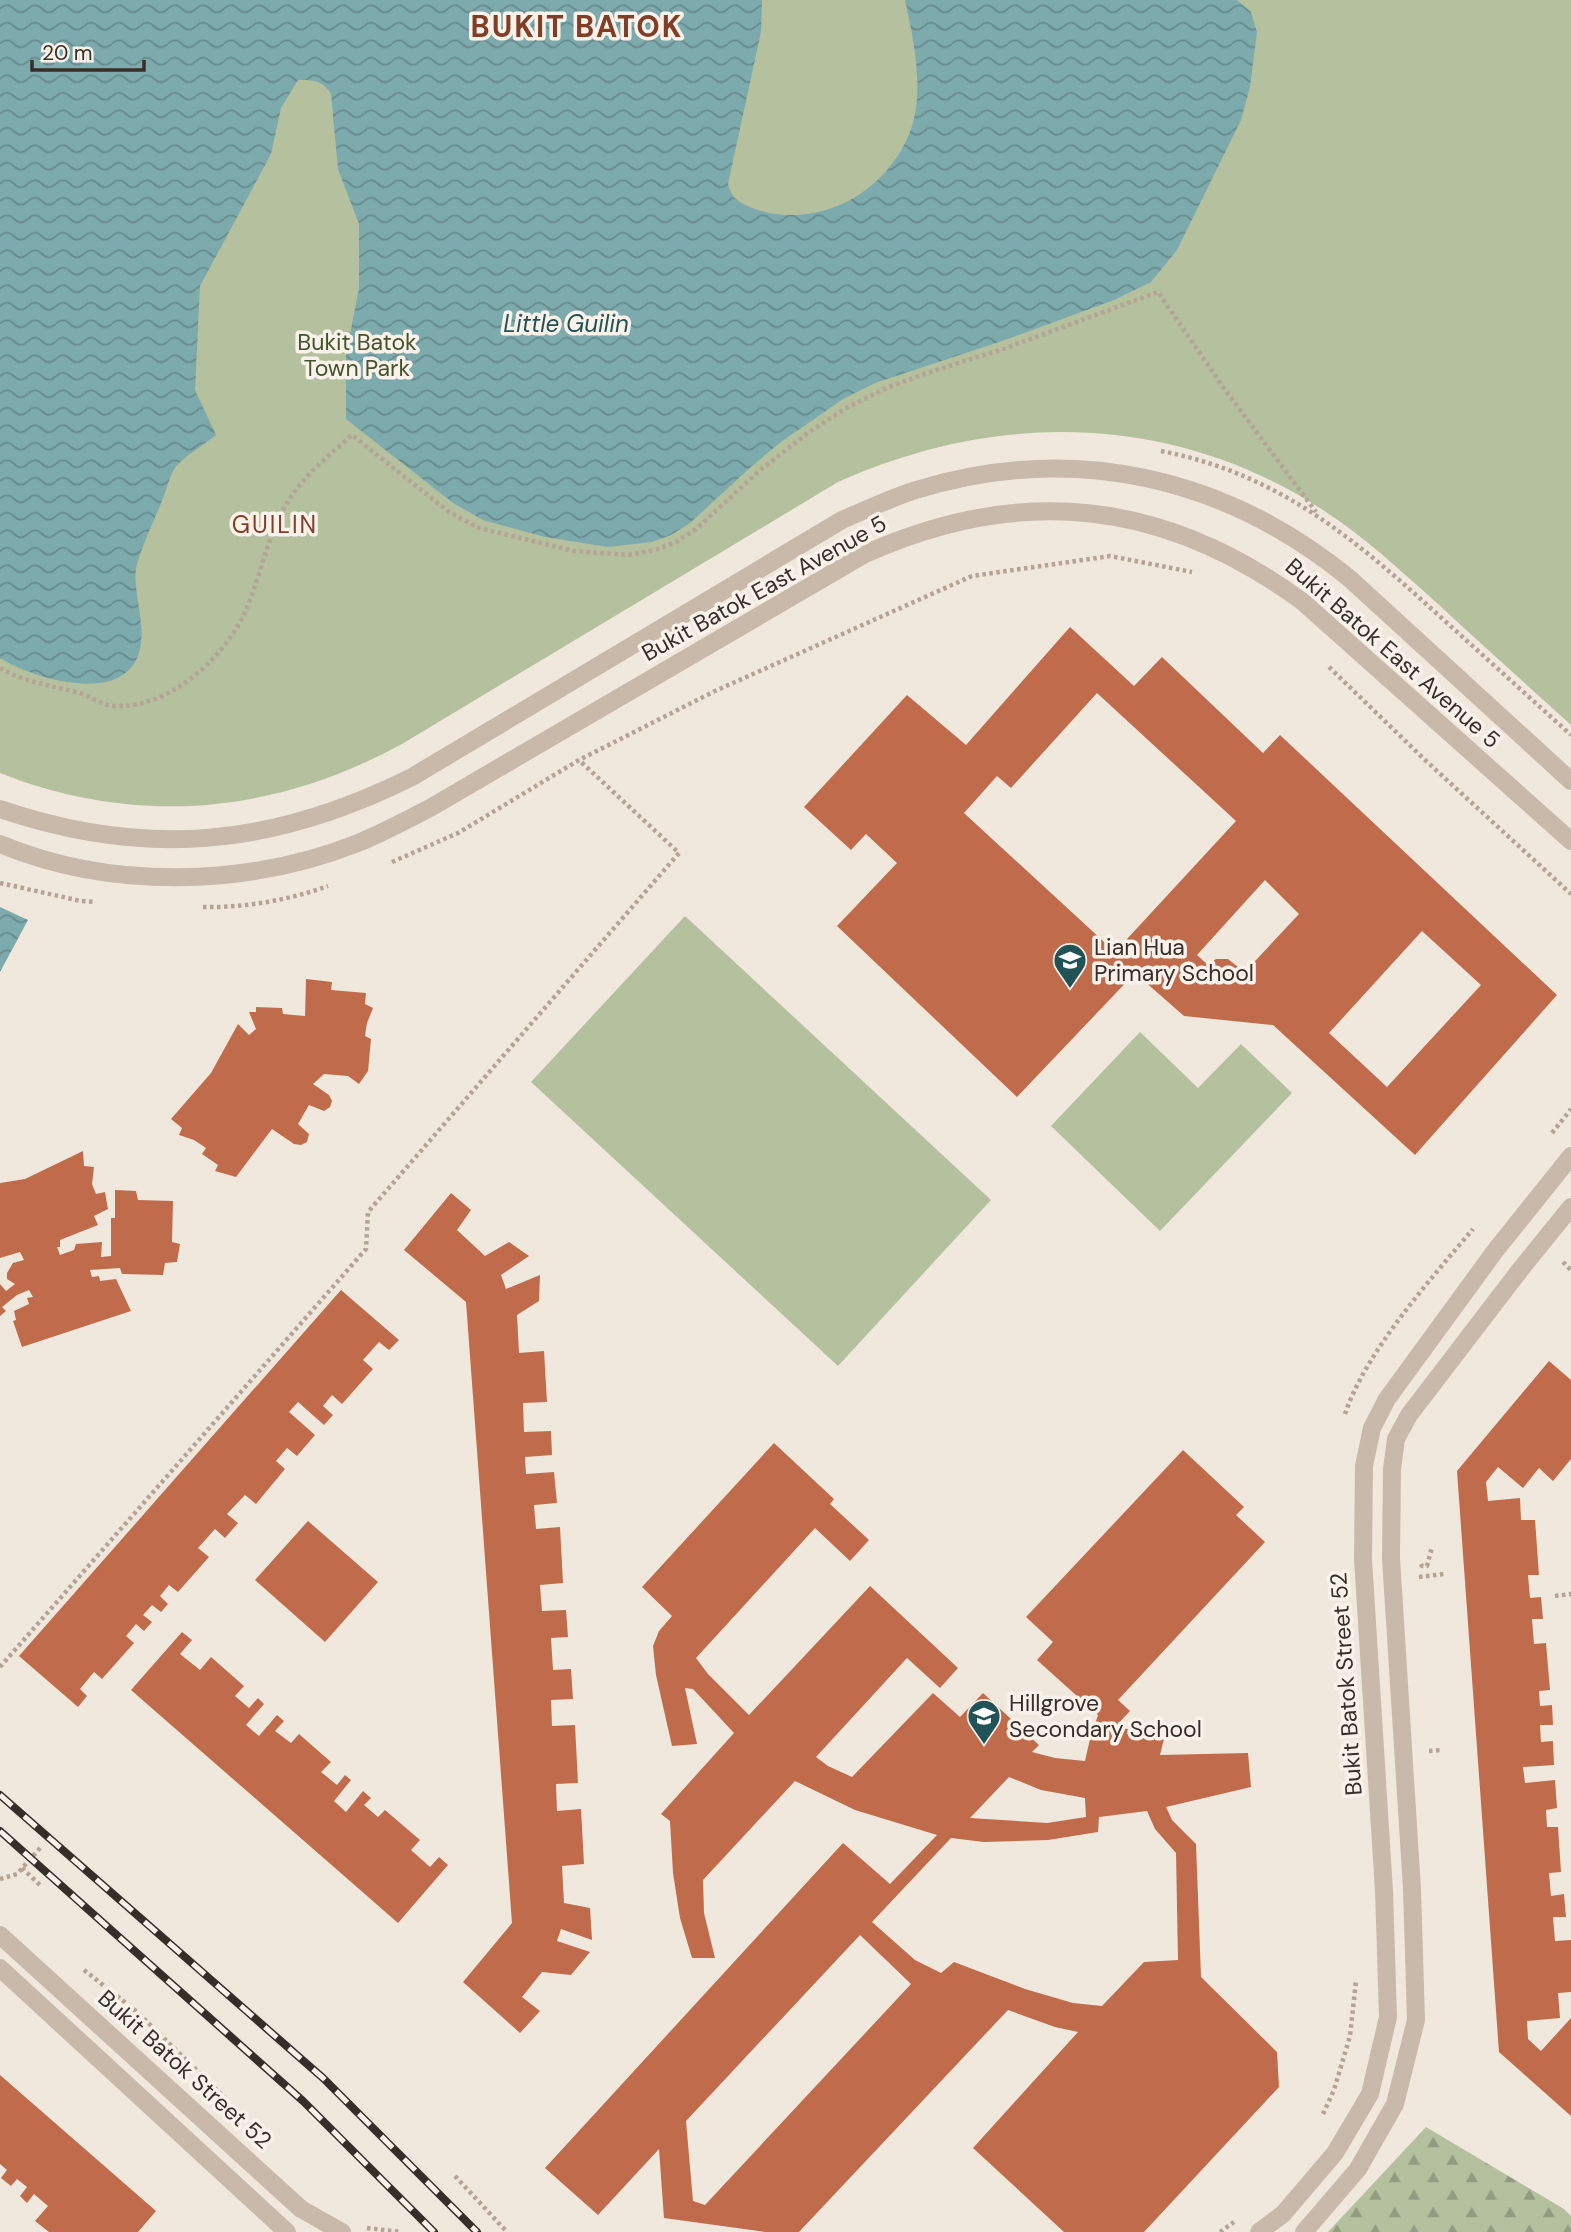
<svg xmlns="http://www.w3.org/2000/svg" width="1571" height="2232" font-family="'DM Sans',sans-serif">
  <defs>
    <pattern id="forest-firs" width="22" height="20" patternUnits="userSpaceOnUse" patternTransform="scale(1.75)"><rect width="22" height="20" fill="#b4c09e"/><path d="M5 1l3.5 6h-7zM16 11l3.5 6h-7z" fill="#939c81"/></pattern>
    <pattern id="water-waves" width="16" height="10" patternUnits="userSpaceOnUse" patternTransform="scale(1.75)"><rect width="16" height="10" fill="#7daaad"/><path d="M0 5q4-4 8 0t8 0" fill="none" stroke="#678b8d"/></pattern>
  </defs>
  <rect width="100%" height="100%" fill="#f1e8dd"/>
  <g fill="#b4c09e">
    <path d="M0,0h1571v725c-44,-40 -89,-80 -133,-121 -37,-33 -73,-67 -115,-94 -150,-97 -324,-100 -485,-28l-436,262c-128,70 -265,83 -402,29z"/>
    <path d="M685,916l306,284 -153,166 -307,-284z"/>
    <path d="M1140,1032l58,56 43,-44 51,49 -132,138 -109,-105z"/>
  </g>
  <path fill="url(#forest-firs)" d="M1426,2127l138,82 7,7v16h-243z"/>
  <g fill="url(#water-waves)">
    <path d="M0,0h762l-1,32 -33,152c3,16 16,21 30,26 62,19 128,-17 152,-78 15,-40 4,-91 -5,-132h332l14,12 6,20 -7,55 -9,33 -64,130 -26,32 -37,18 -112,41 -127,42 -32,16 -62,43 -28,23 -63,58 -19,12 -19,7 -44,5 -63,-10 -62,-17 -30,-17 -107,-84v-64l13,-67v-64l-21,-55 -7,-75c-8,-14 -18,-14 -33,-14l-17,28 -10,46 -71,132 -5,104 21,45c-11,9 -34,23 -41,33 -6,9 -8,21 -12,30 -7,19 -24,53 -27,71 -3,20 8,51 5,74 -8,66 -106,37 -141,15z"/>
    <path d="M0,907l28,13 -28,52z"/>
  </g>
  <g fill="#c06b4c" fill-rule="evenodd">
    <path d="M1070,627l64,59 28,-29 101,96 17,-18 277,260 -142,160 -142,-130 -89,-9 -49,-43 -118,124 -180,-171 60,-63 -31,-29 -15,16 -47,-43 103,-112 59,50zM1097,693l139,128 -121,131 -151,-139 33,-37 14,12zM1265,880l34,34 -57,61 -4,-8 -10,-8h-12l-8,6 -11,-10zM1422,931l59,54 -94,102 -58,-54z"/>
    <path d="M306,979l26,3 -1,8 35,3 -1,11 8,4 -6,15 -2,13 6,3 -3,32 -9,13 -11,-8 -24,-2 -11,10 16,11 3,6 -2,6 -6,4 -15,-6 -11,19 11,10 -2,8 -6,3 -7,-1 -22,-15 -36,48 -21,-6 3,-6 -16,-11 4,-6 -12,-8 -15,-5 3,-7 -11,-9 40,-46 27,-49 11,11 7,-6 -7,-17h7v-5l26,1 1,6 22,2z"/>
    <path d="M83,1151l1,15 10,1 -2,17 4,10 9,-2 3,17 -14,7 4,9 -38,15v7h-3l3,8 14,-5 2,-6 26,-2 -1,15 10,-1v-38h4v-28l21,1 2,9 35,1 -1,41 8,2 -3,18 -12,1 -2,12 -41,-1 -2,-6 -30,2 2,7 7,-1 1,5 16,-2 15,32 -109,36 -9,-26 3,-1 -2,-9 15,-7 -2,-6 6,-1 -4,-7 -12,5 -15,12 4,4 -6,5v-32l6,7 9,-7 -8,-5v-6l6,-10 11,-3 -4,-8 -20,6v-75l25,-4z"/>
    <path d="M451,1193l20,17 -14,20 28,26 24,-14 20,14 -28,19 5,14 34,-14 -1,26 -22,14 2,38 25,-2 3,51 -24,1 1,29 27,-1 1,24 -27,2 1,17 28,-2 3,31 -23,2 2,24 24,-2 3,56 -23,2 2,26 24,-1 2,27 -17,1 2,32 18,-1 2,30 -22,1 1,26 23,-1 3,58 -22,1 1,27 24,-2 3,55 -22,2 2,37 26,5 2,32 -31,-11 -4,12 33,11 -19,23 -29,-3 -20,25 18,14 -20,22 -57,-51 49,-59 -46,-621 -62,-52z"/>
    <path d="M341,1290l58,50 -10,10 -10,-8 -16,18 10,9 -31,35 -10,-9 -9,11 10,9 -9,10 -26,-23 -9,10 26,23 -18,21 -10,-8 -11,13 9,8 -29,35 -11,-9 -18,19 11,9 -13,15 -10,-9 -17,19 11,9 -31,35 -9,-7 -9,11 8,8 -7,8 -9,-7 -9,10 9,7 -8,9 -8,-7 -10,12 8,7 -32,36 -8,-7 -14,17 7,7 -9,11 -59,-51z"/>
    <path d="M1549,1361l22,19v79l-18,22 -14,-13 -16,20 -25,-21 -12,15 2,19 32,-3 1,22h14l4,55h-11l2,23 11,-1 2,22h-11l2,25 12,-1 4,47 -11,1 1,15 12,-1 1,20h-13l1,17 12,-1 1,24 -31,2 2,16 30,-3 2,28 -11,2 1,17h11l3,45 -12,1 2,23 13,-2 2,23h-13l2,24 16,-1v52l-13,1 2,25 -33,3 1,18 13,12 30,-33v98l-72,-64 -42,-581z"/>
    <path d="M774,1443l60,56 -4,5 39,36 -19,21 -35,-33 -119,130 12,16 41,41 121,-129 88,82 -18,20 -33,-30 -91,99 12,9 24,11 81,-84 27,24 23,-24 56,52 -7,7 23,6 30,3 5,-22 8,-24 -61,-55 16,-18 -27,-25 157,-167 61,57 -8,8 29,27 -147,158 12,11 -14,15 48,13 -4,16 88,-2 3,34 -85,20 6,13 24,24 5,133 76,75 2,35 -135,145h-80l-91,-84 105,-116 -23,-5 -47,-17 -209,222h-34l-101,-14 -5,-69 -61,66 -53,-47 298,-325 47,41 47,-49 -82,-25 -60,-29 -92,99 1,33 11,45h-23l-12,-40 -7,-45 -3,-52 -9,-7 73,-81 -41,-44 -8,-1 12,56 -25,2 -16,-71 -3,-29 6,-15 13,-15 -30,-29zM1009,1777l32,13 44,8 1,19 -39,6 -77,-5zM1147,1811l8,18 21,24 2,107 -34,2 -42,44 -29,-3 -48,-14 -71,-27 -13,11 -26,-13 -43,-38 79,-84 33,4 64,-2 50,-8 1,-15zM860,1935l51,49 -206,221 -12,-4 -7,-80z"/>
    <path d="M308,1521l70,61 -53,60 -70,-62z"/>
    <path d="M182,1632l10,8 -12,14 20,16 11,-13 33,29 -9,10 14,12 9,-10 6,6 -18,21 13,11 18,-21 7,6 -9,10 16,12 8,-9 32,28 -10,10 16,13 8,-10 6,5 -17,21 12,11 17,-21 8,7 -7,7 14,12 7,-7 35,30 -9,10 19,17 9,-10 9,8 -50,58 -267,-233z"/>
    <path d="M0,2075l156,136 -18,21h-89l-14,-11 13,-15 -14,-12 -7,9 -7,-7 7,-9 -10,-8 -6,7 -10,-8 6,-8 -7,-6z"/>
  </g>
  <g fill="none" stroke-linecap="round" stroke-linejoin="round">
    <g stroke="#b5a394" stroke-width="4.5" stroke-dasharray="3.5 3.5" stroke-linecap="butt">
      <path d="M1161,451c120,23 197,91 284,170 42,38 84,76 126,114"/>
      <path d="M1329,667l95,92 147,135"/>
      <path d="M0,668c24,14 49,17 76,24 14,3 25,14 40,14 53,2 107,-47 128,-92 17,-37 23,-80 45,-114 16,-26 41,-45 63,-65l97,77 30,16 95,23 54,4 27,-5 21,-8 20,-13 63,-58 50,-39 39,-25 36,-18 40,-15 79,-25 155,-57 65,95 93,125"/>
      <path d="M392,862l66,-29 121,-73 136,-69 257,-115 138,-20 82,16"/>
      <path d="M0,883l81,18 15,1"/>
      <path d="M203,907c41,1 86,-7 125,-21"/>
      <path d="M1552,1133l19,-24"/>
      <path d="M1563,1262l8,8"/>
      <path d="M1345,1414c21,-63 85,-134 128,-185"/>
      <path d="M1421,1564l1,2h5l5,-19"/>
      <path d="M1419,1577l25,-3"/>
      <path d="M1555,1596l16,-2"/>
      <path d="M0,1667l366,-418 2,-37 311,-359 -100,-93"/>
      <path d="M1429,1751l12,-1"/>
      <path d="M22,1868l19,18"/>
      <path d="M0,1879l17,-5 24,-27"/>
      <path d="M84,1970l52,41 89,87"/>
      <path d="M1323,2114l11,-24 16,-54 6,-55"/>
      <path d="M455,2176l52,56"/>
      <path d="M367,2228l34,4"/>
      <path d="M1220,2232l14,-10"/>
    </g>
    <g stroke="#c9b9aa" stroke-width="18">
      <path d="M0,1935l301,274 41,23"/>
      <path d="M0,1968l287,264"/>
      <path d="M1259,2232l24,-18 52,-61 35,-59 18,-77 -4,-126 -21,-332 1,-93 8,-38 15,-29 108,-148 76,-95"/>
      <path d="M1304,2232l54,-63 37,-65 21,-84 -4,-131 -21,-331 1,-89 4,-30 13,-24 111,-145 51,-63"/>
    </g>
    <g stroke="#c9b9aa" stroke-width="18">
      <path d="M0,809c147,50 274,37 412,-32l430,-257c25,-11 49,-22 74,-30 156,-48 308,-14 433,88l222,203"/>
      <path d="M0,844c111,46 247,43 358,-1 25,-10 49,-23 72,-35l435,-254c156,-70 300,-54 438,48l268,239"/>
    </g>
    <defs>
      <g id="rail">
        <path d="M0,1795l323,283 154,154"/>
        <path d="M0,1831l303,270 131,131"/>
      </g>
    </defs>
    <use href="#rail" stroke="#372e29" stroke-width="8"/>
    <use href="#rail" stroke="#f9f2ea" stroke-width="5" stroke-dasharray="16" stroke-linecap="butt"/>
  </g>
  <defs>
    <symbol id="school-pin" viewBox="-11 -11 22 30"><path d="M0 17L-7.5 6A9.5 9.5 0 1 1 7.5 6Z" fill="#205256" stroke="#f9f2ea"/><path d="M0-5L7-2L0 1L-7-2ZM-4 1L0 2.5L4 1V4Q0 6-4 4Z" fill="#fff"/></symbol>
  </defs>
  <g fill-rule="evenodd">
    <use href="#school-pin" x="1051" y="941" width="38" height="52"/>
    <use href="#school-pin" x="965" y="1697" width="38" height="52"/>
  </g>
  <g text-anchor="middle" stroke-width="7" stroke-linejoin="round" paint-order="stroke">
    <g font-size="23" fill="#45542e" stroke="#f9f2ea">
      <text x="357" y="350">Bukit Batok<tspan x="357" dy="26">Town Park</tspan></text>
    </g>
    <g font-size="23" fill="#372e29" stroke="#f9f2ea">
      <text transform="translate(764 588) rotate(-29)" y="8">Bukit Batok East Avenue 5</text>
      <text transform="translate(1393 653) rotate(41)" y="8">Bukit Batok East Avenue 5</text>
      <text transform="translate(1346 1684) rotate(-94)" y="8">Bukit Batok Street 52</text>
      <text transform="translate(185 2069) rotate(42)" y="8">Bukit Batok Street 52</text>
    </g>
    <g font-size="23" fill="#372e29" stroke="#f9f2ea" text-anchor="start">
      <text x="1094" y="955">Lian Hua<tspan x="1094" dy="26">Primary School</tspan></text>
      <text x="1009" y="1711">Hillgrove<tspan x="1009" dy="26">Secondary School</tspan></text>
    </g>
    <g font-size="24" font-style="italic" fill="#205256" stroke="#f9f2ea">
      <text x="566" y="332">Little Guilin</text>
    </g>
    <g font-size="24" letter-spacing="2" fill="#823d26" stroke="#f9f2ea">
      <text x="275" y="533">GUILIN</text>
    </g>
    <g font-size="30" font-weight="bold" letter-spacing="2" fill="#823d26" stroke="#f9f2ea">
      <text x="577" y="37">BUKIT BATOK</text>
    </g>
  </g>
  <path d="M32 60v10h112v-10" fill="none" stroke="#372e29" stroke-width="3.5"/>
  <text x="42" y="60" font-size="21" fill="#372e29" stroke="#f9f2ea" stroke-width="5" paint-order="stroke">20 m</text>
</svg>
